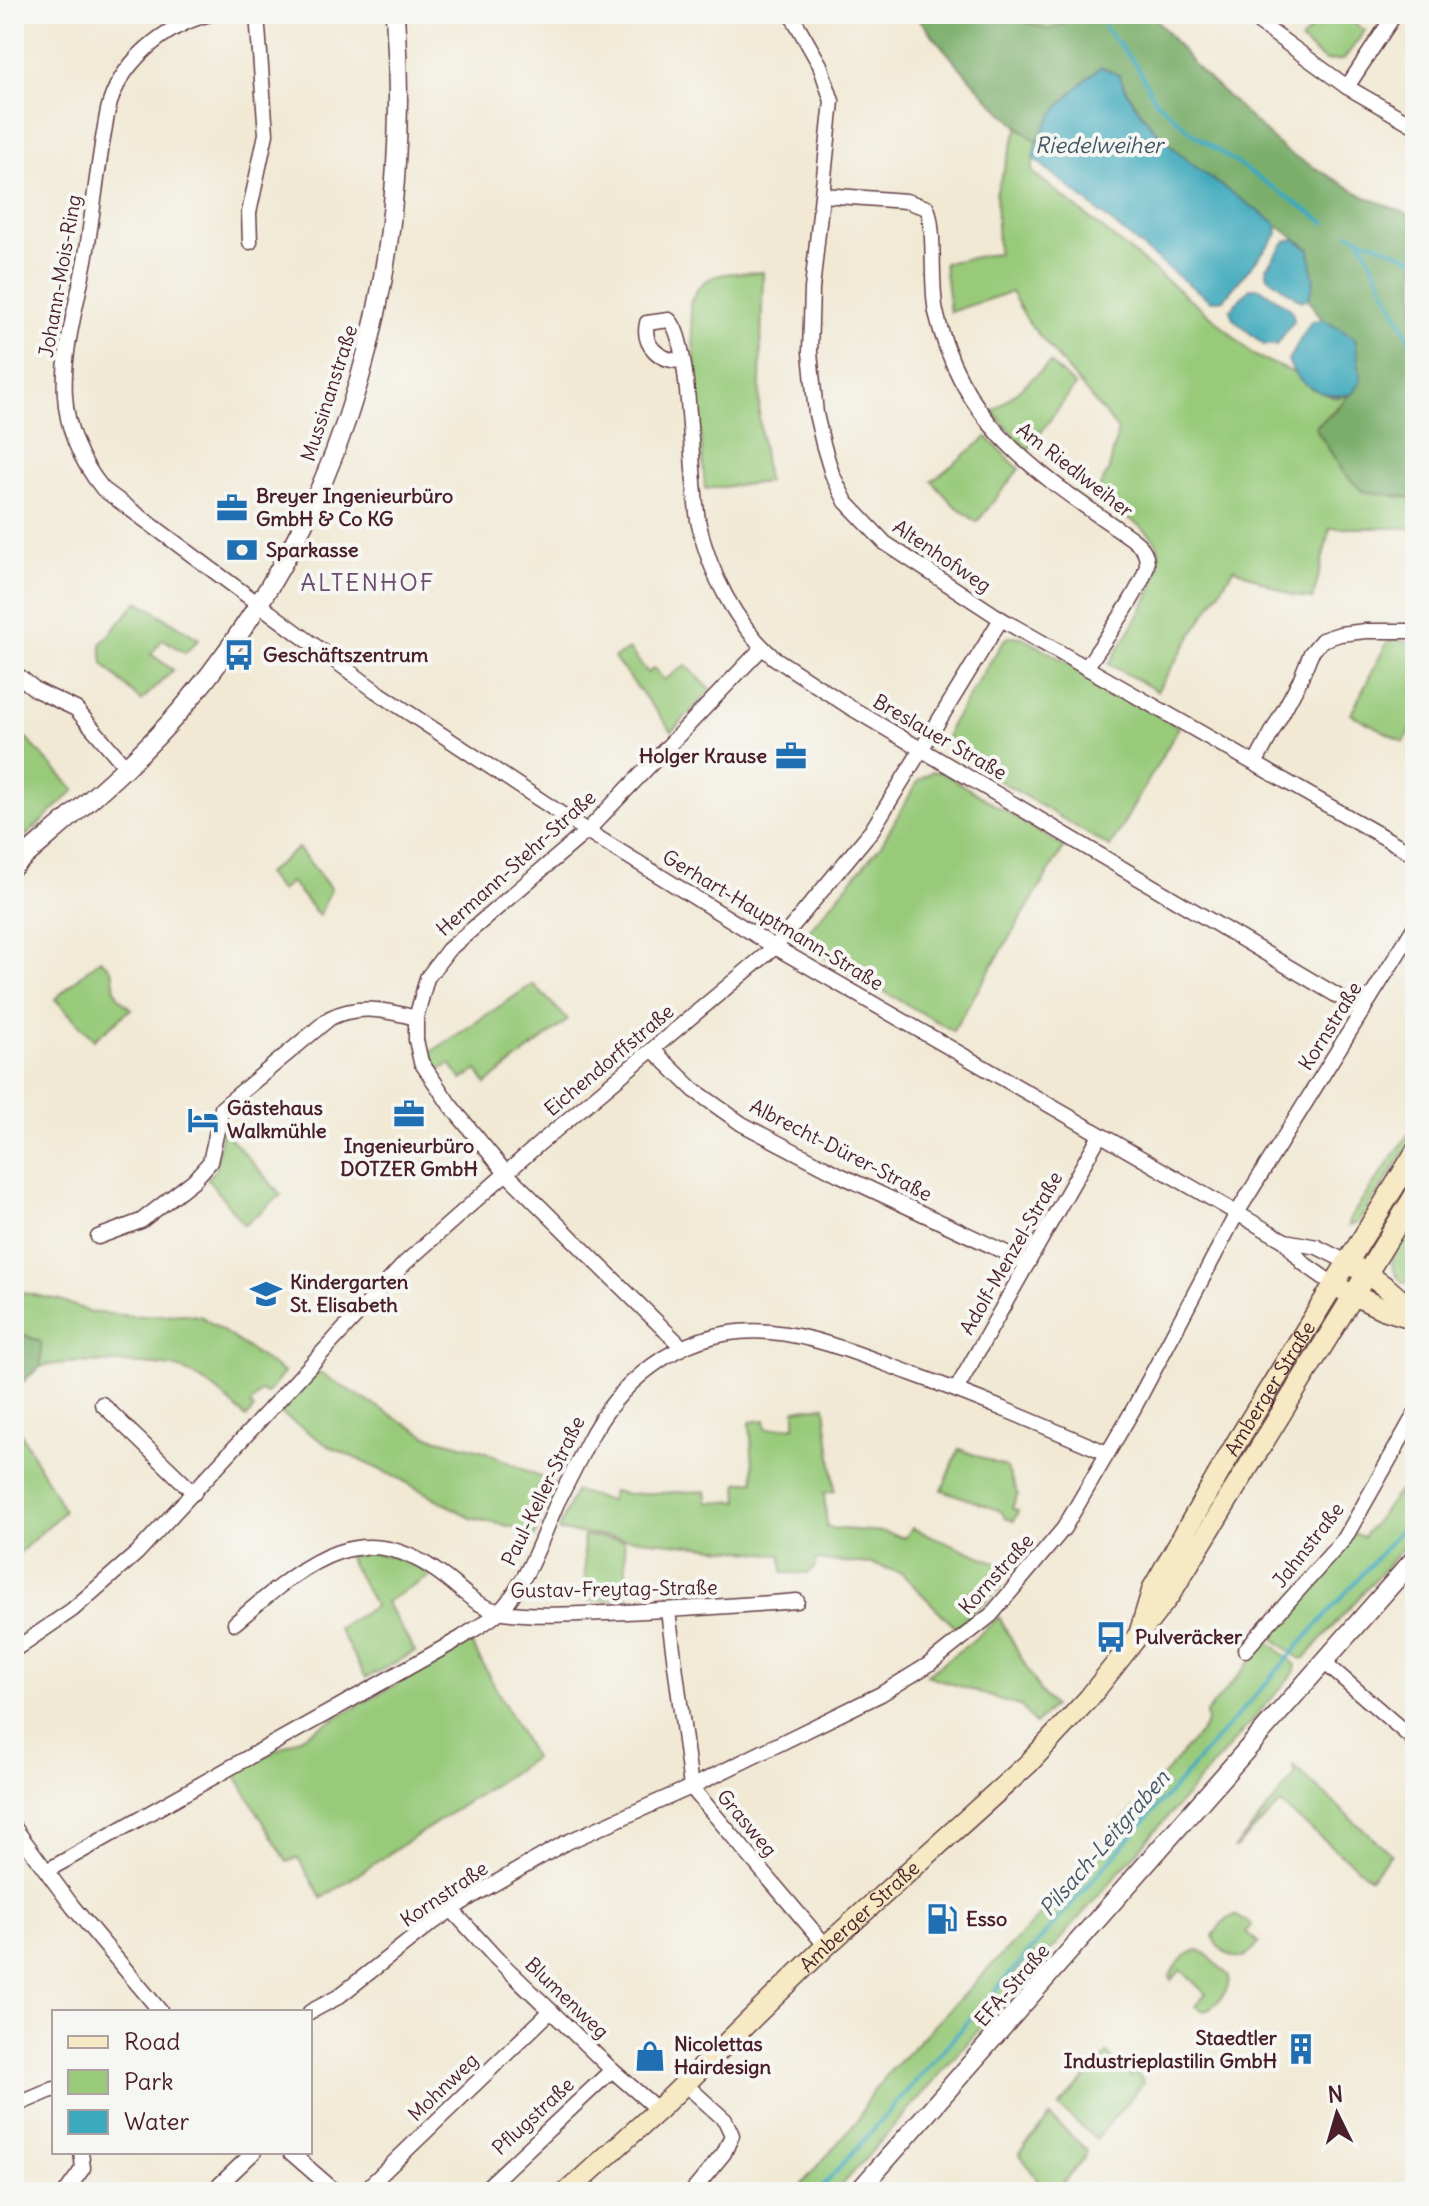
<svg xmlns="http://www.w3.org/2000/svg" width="1429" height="2206" font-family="Delius,sans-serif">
  <rect width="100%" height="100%" fill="#f6f6f2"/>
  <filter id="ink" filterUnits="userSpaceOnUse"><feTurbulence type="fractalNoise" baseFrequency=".0125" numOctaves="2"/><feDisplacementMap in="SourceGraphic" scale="16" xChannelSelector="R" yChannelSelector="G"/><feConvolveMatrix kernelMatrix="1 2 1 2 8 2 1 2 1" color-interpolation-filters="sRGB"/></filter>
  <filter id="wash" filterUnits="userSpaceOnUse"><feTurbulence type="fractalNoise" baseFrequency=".006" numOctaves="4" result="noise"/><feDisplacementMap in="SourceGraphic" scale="32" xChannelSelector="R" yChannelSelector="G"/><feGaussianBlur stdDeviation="1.8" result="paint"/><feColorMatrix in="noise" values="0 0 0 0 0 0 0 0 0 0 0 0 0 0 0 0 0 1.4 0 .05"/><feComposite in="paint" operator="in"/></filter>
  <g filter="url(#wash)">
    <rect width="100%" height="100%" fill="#f1e9d4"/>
    <g fill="#98ca7a" stroke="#717452" stroke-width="2">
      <path d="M1011,14h58l-4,10 -17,6 -33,-12z"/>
      <path d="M1323,14h33l-4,7 13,10 -22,29 -18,1 -24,-20z"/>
      <path d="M1018,127l18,14 -4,31 185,149 36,34 39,17 22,17 21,9 17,-4 -37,33 29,46 53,24 18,1v30h-85l-17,71 -22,-4 -57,-27 -77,123 -48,-27c15,-25 66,-96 46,-123 -13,-19 -42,-30 -62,-41l16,-30 9,-40 -89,-107 -18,-31 -61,20 -6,-49 54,-10 -2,-60z"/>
      <path d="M763,272l-4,146 8,64 -62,7 -15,-185c12,-36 41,-30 73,-32z"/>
      <path d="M1050,363l25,23 -48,65 -34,-39z"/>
      <path d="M987,437l32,32 -42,53 -24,-18 -21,-23z"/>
      <path d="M138,601l61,38 -14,14 -22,-14 -12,15 22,16 -32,31 -38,-37 -2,-20z"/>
      <path d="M1011,636l11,1 157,90 -69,120 -155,-93c-9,-10 -10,-17 -4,-29l53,-85z"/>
      <path d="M1395,640l20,3v80l-11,19 -53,-28 36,-72z"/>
      <path d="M629,649l19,24 6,-5 10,12 22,-15 25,25 -39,41 -58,-73z"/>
      <path d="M25,737l50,53 -61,57v-100z"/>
      <path d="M932,772h9l123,75 -111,184 -129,-74 -10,-8 -6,-13 3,-8 70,-83 37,-64z"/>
      <path d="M298,848l33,41 -12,27 -28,-34 -11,9 -14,-17z"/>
      <path d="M100,959c21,17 9,18 17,35 2,5 10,11 14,15l-37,31 -39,-41z"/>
      <path d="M533,984l35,36 -82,64 -9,-14 -15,10 -12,-16 -11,7 -8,-19z"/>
      <path d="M1415,1125v12l-57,86 -9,3 1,-8z"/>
      <path d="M222,1128l59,67 -37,30 -37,-47 8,-7z"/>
      <path d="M1415,1211v63l-6,8 -6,1c-24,-23 -1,-50 12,-72z"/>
      <path d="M14,1291l46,9 30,12 43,4 53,-2 16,3 82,56 -17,21 -6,-3 -11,14 4,4 -8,9c-20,-20 -37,-37 -63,-48 -19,-8 -120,-10 -140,-4 -10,3 -21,16 -29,23z"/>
      <path d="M318,1372l109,64 54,14 75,34 -22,54 -21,-11 -42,-9 -69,-38 -75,-35 -47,-32z"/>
      <path d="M825,1406l10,85 -11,2 3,35 57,4 21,6 7,-10 95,39 -3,9 -8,-3 -3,6 9,7 -46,42 -55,-55 -28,-9 -57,-4 -1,7 -7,6h-25l-1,-18 -224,-24 17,-40 35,10 3,-10 16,3 77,-3 2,12 31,-2 -1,-18 16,-2 -4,-59 15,-2 1,9 29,-3v-16z"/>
      <path d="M14,1421l50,90 -50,47z"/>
      <path d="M959,1449l47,18 12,27 -6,14 6,3 -4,10 -9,-3 -4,-7 -59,-21z"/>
      <path d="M1415,1471v63l-110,124 -5,1 -28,-22 81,-104 10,4z"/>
      <path d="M583,1536l41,4 4,60 -42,1z"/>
      <path d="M359,1553c28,-1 49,8 73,22l-46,27 29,50 -49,26 -28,-50 37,-22 -28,-50z"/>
      <path d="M999,1617l40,73 14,16 -18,19 -13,-18 -96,-32 44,-32z"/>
      <path d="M1268,1641l28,24 -2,8 -252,287 -8,-6 -19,21 6,7 -185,210h-41l63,-72 12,-25 22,-26 156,-162 153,-175 6,-10 -1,-9z"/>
      <path d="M471,1643l63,115 -212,140 -24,-40 -11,4 -52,-88z"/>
      <path d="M1293,1766l98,88 -21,24 -90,-74 -46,45 61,-73z"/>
      <path d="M1235,1915l17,10 -6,7 13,11c-11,12 -19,21 -34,9 -7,-5 -10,-8 -12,-16l9,-13z"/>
      <path d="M1198,1950l7,3 24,23c1,15 -12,29 -25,35l-9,-5 11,-12 -25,-24 -10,10 -1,-3c3,-11 16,-24 28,-27z"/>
      <path d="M1107,2054l24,22 5,-4 6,7 1,4 -47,56 -37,-32z"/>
      <path d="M1050,2117l37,33 -3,8 -29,34h-9l-27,-39z"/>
    </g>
    <g fill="#7aae6a" stroke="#62664a" stroke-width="2">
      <path d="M915,14h96l4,4 33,12 17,-6 4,-10h83l42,51 90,85 82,47 49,20v281l-53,-7 -18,-18 -29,-46 19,-15 27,-31 -6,-43 -33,-19 -14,-20 6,-16 -4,-34c-65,-49 -158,-97 -191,-174l-58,32 -25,34c-46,-35 -84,-82 -121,-127z"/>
      <path d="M14,1330l27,12v24l-27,23z"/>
    </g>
    <g fill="#3ca9bc" stroke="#436474" stroke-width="2">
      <path d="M1101,67l18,8c29,69 99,107 158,149l1,10 -54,65 -13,2c-62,-45 -118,-96 -178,-143 6,-36 40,-69 68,-91z"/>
      <path d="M1295,239l15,11 4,33 -6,16 -7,2 -33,-24 -2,-9 20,-27z"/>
      <path d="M1250,288h10l32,22 2,11 -18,24h-12l-31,-26 -3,-9z"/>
      <path d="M1322,319l33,19 6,43 -9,13c-25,6 -56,-8 -64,-34l23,-38z"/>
    </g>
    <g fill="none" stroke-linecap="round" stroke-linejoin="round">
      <g stroke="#3ca9bc" stroke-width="4">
        <path d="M1104,27l32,37 19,36 37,33 134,90"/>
        <path d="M1349,233l11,5 55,112"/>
        <path d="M1361,238l54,21"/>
        <path d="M818,2192l597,-678"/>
      </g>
    </g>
  </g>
  <g filter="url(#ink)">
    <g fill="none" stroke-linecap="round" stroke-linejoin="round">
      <defs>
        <g id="minor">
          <path d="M210,14c-46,12 -91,49 -102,96 -9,46 -14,93 -21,139 -15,89 -49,160 16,240l273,202 211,140 188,116 510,294 18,22 30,21"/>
          <path d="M791,14l29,51 12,36 -20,188 -2,63 6,62 7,30 9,30 14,28 39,41 116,76 414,236"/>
          <path d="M1247,14l100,73 68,39"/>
          <path d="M1347,87l48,-73"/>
          <path d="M823,195l83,6 21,7c9,21 3,75 9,104 27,117 103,162 195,226 9,7 16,13 16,26 -2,22 -47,82 -61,104"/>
          <path d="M250,242l-1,-29 17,-79 -9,-120"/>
          <path d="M682,361c-22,0 -40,-15 -35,-38l22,-3c23,18 21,168 30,205 11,49 37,99 74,132l75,49 515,305"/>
          <path d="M14,672l22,18 40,19 50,58"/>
          <path d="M1256,762l44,-82 11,-27 11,-13 18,-6 26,-3h49"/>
          <path d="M653,1050l41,40 48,34 96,50 190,89"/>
          <path d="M98,1237l43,-16 53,-41 16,-18 12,-54 108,-90c29,-14 56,-8 86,0"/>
          <path d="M1285,1241l32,6 30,15"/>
          <path d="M681,1346l-175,-173 -56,-68 -29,-43 -5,-22v-22l11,-40 21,-28 139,-119 175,-183"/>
          <path d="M956,1390l144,-255"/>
          <path d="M102,1404l92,89"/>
          <path d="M668,1611l23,176 135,159"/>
          <path d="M235,1623c67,-56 123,-111 207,-48 21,15 35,34 62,37 34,5 69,2 103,1 64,-3 127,-7 190,-12"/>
          <path d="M14,1650l58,-40 65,-57 268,-290 135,-120 235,-196 97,-117 129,-211"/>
          <path d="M1245,1650l100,-112 70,-124"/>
          <path d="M1324,1662l91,79"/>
          <path d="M14,1827l59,80 88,105"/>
          <path d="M48,1870l413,-232c13,-9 29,-17 40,-28 27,-30 40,-70 56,-107 10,-20 20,-39 30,-59 16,-32 36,-57 65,-78 87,-64 168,-26 258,7 67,24 132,52 197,80"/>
          <path d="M452,1910l42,46 118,114 46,40"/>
          <path d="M310,2012l28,-15 90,-71 43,-29 92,-53 128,-57 190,-93 47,-29 63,-50 73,-87 70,-120 103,-195 178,-287"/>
          <path d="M685,2084l40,36 7,15 -8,18 -32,39"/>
          <path d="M14,2106l40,-17"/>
          <path d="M290,2152l46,40"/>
          <path d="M66,2192l17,-24 -2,-16"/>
          <path d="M212,2192l42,-40"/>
          <path d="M363,2192l188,-181"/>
          <path d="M482,2192l130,-122"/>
        </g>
        <g id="tertiary">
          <path d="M14,866c59,-52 122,-102 172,-162 165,-198 227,-435 209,-690"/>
          <path d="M858,2192l557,-634"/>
        </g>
        <g id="secondary">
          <path d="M1357,1268c21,13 46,29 58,51"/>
          <path d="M1343,1290l40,19 32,10"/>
          <path id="s1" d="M1140,1631l13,-43 85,-148 177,-287"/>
          <path id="s2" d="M567,2192l91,-82 168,-164 202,-182 61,-66 80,-102 246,-401"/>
        </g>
      </defs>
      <use href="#minor" stroke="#633d44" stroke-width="17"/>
      <use href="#tertiary" stroke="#633d44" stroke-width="21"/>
      <use href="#secondary" stroke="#633d44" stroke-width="23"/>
      <use href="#minor" stroke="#fff" stroke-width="14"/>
      <use href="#tertiary" stroke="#fff" stroke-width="18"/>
      <use href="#secondary" stroke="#f6e9c3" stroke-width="20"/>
    </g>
  </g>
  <defs>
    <symbol id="office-bare" viewBox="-9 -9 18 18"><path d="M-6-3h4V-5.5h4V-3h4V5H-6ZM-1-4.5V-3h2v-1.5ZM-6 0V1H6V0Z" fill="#1f6fb2" stroke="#f6f6f2" stroke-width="2.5" paint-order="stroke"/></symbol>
    <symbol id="bank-bare" viewBox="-9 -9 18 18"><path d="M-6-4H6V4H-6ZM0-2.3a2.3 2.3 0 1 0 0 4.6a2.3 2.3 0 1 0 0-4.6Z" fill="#1f6fb2" stroke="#f6f6f2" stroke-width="2.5" paint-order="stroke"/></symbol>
    <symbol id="bus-bare" viewBox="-9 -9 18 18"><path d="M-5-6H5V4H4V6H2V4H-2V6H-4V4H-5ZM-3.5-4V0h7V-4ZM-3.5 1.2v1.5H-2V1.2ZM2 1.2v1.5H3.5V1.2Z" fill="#1f6fb2" stroke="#f6f6f2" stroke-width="2.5" paint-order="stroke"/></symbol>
    <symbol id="hotel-bare" viewBox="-9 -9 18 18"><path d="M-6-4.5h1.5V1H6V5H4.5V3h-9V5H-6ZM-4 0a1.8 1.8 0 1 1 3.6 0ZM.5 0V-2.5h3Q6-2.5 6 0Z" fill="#1f6fb2" stroke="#f6f6f2" stroke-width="2.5" paint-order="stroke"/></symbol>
    <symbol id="school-bare" viewBox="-9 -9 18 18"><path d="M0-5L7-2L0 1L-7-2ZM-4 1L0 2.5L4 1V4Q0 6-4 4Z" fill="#1f6fb2" stroke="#f6f6f2" stroke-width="2.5" paint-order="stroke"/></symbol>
    <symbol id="fuel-bare" viewBox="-9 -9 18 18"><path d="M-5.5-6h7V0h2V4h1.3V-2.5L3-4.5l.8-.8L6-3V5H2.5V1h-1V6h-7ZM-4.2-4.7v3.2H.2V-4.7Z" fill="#1f6fb2" stroke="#f6f6f2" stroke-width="2.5" paint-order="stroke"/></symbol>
    <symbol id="building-bare" viewBox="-9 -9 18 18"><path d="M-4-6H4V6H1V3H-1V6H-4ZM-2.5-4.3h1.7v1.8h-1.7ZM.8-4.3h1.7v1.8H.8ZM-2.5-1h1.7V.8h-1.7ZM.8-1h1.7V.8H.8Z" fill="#1f6fb2" stroke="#f6f6f2" stroke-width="2.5" paint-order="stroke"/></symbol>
    <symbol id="shop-bare" viewBox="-9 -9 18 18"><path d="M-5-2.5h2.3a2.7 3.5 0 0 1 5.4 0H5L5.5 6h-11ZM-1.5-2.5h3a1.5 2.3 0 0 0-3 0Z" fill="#1f6fb2" stroke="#f6f6f2" stroke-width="2.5" paint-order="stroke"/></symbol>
  </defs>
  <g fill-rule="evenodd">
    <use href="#office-bare" x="210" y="486" width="44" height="44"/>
    <use href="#bank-bare" x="220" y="528" width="44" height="44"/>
    <use href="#bus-bare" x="217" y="633" width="44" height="44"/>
    <use href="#office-bare" x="769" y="734" width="44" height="44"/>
    <use href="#office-bare" x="387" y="1092" width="44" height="44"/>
    <use href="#hotel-bare" x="181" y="1098" width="44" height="44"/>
    <use href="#school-bare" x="244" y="1272" width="44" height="44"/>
    <use href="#bus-bare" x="1089" y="1615" width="44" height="44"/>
    <use href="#fuel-bare" x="920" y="1897" width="44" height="44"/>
    <use href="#building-bare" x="1279" y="2027" width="44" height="44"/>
    <use href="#shop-bare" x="628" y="2034" width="44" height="44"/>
  </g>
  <g text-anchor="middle" stroke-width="8" stroke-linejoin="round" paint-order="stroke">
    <g font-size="20" fill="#4a1f2b" stroke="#f6f6f2">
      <text transform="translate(60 276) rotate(-80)" y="7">Johann-Mois-Ring</text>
      <text transform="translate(329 393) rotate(-72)" y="7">Mussinanstraße</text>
      <text transform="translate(1075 470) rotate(38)" y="7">Am Riedlweiher</text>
      <text transform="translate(942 556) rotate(34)" y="7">Altenhofweg</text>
      <text transform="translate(940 737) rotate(30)" y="7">Breslauer Straße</text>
      <text transform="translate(516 863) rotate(-42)" y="7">Hermann-Stehr-Straße</text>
      <text transform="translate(773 920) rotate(31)" y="7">Gerhart-Hauptmann-Straße</text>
      <text transform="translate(1330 1026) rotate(-58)" y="7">Kornstraße</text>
      <text transform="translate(609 1060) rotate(-40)" y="7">Eichendorffstraße</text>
      <text transform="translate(841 1150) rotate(27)" y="7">Albrecht-Dürer-Straße</text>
      <text transform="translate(1011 1253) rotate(-60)" y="7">Adolf-Menzel-Straße</text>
      <text dy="7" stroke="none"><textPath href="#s1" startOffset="276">Amberger Straße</textPath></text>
      <text transform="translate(543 1491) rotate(-64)" y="7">Paul-Keller-Straße</text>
      <text transform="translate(1308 1545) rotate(-52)" y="7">Jahnstraße</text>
      <text transform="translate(996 1574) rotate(-48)" y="7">Kornstraße</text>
      <text transform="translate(614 1589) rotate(-1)" y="7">Gustav-Freytag-Straße</text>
      <text transform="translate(747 1823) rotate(50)" y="7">Grasweg</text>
      <text transform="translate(444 1894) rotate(-34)" y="7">Kornstraße</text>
      <text dy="7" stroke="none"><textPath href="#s2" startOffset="402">Amberger Straße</textPath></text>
      <text transform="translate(1012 1985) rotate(-49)" y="7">EFA-Straße</text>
      <text transform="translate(567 1998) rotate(44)" y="7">Blumenweg</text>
      <text transform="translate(443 2087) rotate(-44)" y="7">Mohnweg</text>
      <text transform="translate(533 2116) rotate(-43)" y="7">Pflugstraße</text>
    </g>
    <g font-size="20" font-weight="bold" fill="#4a1f2b" stroke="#f6f6f2" text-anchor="start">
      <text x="256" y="503">Breyer Ingenieurbüro<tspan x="256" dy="23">GmbH &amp; Co KG</tspan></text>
      <text x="266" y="557">Sparkasse</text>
      <text x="263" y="662">Geschäftszentrum</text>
      <text x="767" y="763" text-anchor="end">Holger Krause</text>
      <text x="227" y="1115">Gästehaus<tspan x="227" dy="23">Walkmühle</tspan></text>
      <text x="409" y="1153" text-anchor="middle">Ingenieurbüro<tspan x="409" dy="23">DOTZER GmbH</tspan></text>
      <text x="290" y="1289">Kindergarten<tspan x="290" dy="23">St. Elisabeth</tspan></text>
      <text x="1135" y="1644">Pulveräcker</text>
      <text x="966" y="1926">Esso</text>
      <text x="1277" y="2045" text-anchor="end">Staedtler<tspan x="1277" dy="23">Industrieplastilin GmbH</tspan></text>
      <text x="674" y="2051">Nicolettas<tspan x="674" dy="23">Hairdesign</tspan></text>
    </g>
    <g font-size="22" font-style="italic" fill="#445665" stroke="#f6f6f2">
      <text x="1099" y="153">Riedelweiher</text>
      <text transform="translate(1104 1843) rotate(-49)" y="8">Pilsach-Leitgraben</text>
    </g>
    <g font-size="24" letter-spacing="2" fill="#6c4c6e" stroke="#f6f6f2">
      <text x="368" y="591">ALTENHOF</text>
    </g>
  </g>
  <rect width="1429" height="2206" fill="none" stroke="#f6f6f2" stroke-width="48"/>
  <rect x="52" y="2010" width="260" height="144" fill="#f6f6f2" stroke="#b1a0a2" stroke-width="2"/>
  <rect x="68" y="2036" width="40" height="12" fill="#f6e9c3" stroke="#b1a0a2" stroke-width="2"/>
  <text x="124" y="2050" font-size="24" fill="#4a1f2b">Road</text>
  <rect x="68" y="2070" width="40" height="24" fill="#98ca7a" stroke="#b1a0a2" stroke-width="2"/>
  <text x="124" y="2090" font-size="24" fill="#4a1f2b">Park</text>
  <rect x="68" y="2110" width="40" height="24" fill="#3ca9bc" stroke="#b1a0a2" stroke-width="2"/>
  <text x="124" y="2130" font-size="24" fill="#4a1f2b">Water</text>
  <g transform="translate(1337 2114) rotate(355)" stroke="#f6f6f2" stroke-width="6" paint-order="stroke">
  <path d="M0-6L14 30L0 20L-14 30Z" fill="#4a1f2b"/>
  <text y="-12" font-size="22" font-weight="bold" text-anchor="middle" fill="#4a1f2b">N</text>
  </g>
</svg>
